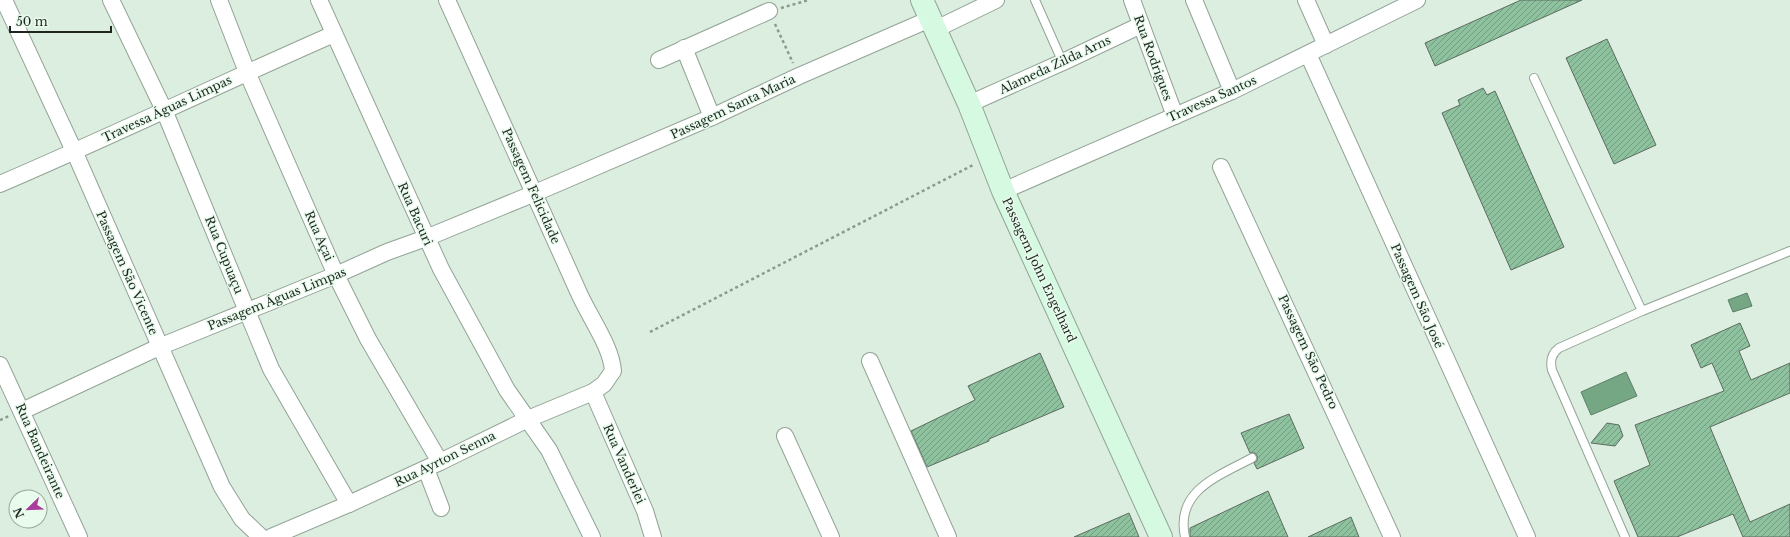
<svg xmlns="http://www.w3.org/2000/svg" width="1790" height="537" font-family="'Libre Baskerville',serif">
  <defs>
    <pattern id="building-hatch" width="6" height="6" patternUnits="userSpaceOnUse"><rect width="6" height="6" fill="#8ec19d"/><path d="M-1 1l2-2M0 6l6-6M5 7l2-2" fill="none" stroke="#739d80"/></pattern>
  </defs>
  <rect width="100%" height="100%" fill="#dbeedf"/>
  <g fill="#76a785" stroke="#5c8067">
    <path d="M1747,293l5,13 -19,6 -5,-12z"/>
    <path d="M1626,372l11,24 -46,19 -10,-23z"/>
  </g>
  <g fill="url(#building-hatch)" stroke="#5c6c60">
    <path d="M1521,0h61l-147,66 -10,-23z"/>
    <path d="M1607,39l49,106 -42,19 -48,-106z"/>
    <path d="M1483,88l4,7 8,-4 69,156 -53,23 -69,-157 18,-8 -2,-5z"/>
    <path d="M1740,323l10,23 -11,5 12,29 39,-17v30l-80,34 40,95 40,-18v33h-47l-10,-23 -56,23h-39l-24,-56 36,-16 -15,-40 89,-34 -12,-28 -11,5 -10,-23z"/>
    <path d="M1040,353l24,54 -75,32v2l-62,26 -16,-36 64,-31 -7,-14z"/>
    <path d="M1289,414l15,34 -47,21 -3,-6 3,-2v-5l-2,-3h-5l-9,-20z"/>
    <path d="M1607,423l12,2 4,11 -8,10 -24,-3z"/>
    <path d="M1268,491l20,46h-98v-9z"/>
    <path d="M1129,513l10,24h-65z"/>
    <path d="M1351,517l8,20h-51z"/>
  </g>
  <g fill="none" stroke-linecap="round" stroke-linejoin="round">
    <defs>
      <g id="lane">
        <path d="M1035,0l28,63"/>
        <path d="M1534,78l108,233"/>
        <path d="M1185,537c-10,-47 34,-61 67,-79"/>
        <path d="M1625,537l-73,-167c-2,-9 -1,-16 7,-22l83,-37 148,-60"/>
      </g>
      <g id="street">
        <path d="M4,0l71,153 147,334 20,32 19,18"/>
        <path d="M111,0l53,110 107,259 78,135"/>
        <path d="M219,0l28,72 89,203 32,64 72,123"/>
        <path d="M319,0l122,269 66,121 42,60 43,87"/>
        <path d="M1132,0l43,116"/>
        <path d="M1194,0l38,91"/>
        <path d="M1306,0l20,45"/>
        <path d="M936,29l60,-29"/>
        <path d="M684,48l28,69"/>
        <path d="M1308,54l219,483"/>
        <path d="M659,60l110,-49"/>
        <path d="M969,104l94,-42 78,-37"/>
        <path d="M1221,167l171,370"/>
        <path d="M0,184c112,-48 222,-101 334,-150"/>
        <path d="M1003,191l229,-100 185,-91"/>
        <path d="M870,361l78,176"/>
        <path d="M0,365l79,172"/>
        <path d="M593,392l52,119 8,26"/>
        <path d="M22,411l137,-64 177,-72 51,-23 39,-14 109,-45 177,-76 87,-41 131,-57"/>
        <path d="M785,436l46,101"/>
        <path d="M426,469l15,39"/>
        <path d="M271,537l78,-33 91,-42 88,-43 65,-27 11,-8 9,-13c-2,-26 -24,-54 -35,-80 -43,-97 -87,-194 -131,-291"/>
      </g>
      <path id="secondary" d="M922,0l47,104 34,87 158,346"/>
    </defs>
    <use href="#lane" stroke="#92a396" stroke-width="10"/>
    <use href="#street" stroke="#92a396" stroke-width="18"/>
    <use href="#secondary" stroke="#92a396" stroke-width="24"/>
    <g stroke="#8c9a8e" stroke-width="2.5" stroke-dasharray="3 3" stroke-linecap="butt">
      <path d="M781,8l28,-8"/>
      <path d="M775,24l18,39"/>
      <path d="M650,332l325,-168"/>
      <path d="M0,420l9,-4"/>
    </g>
    <use href="#lane" stroke="#fff" stroke-width="8"/>
    <use href="#street" stroke="#fff" stroke-width="16"/>
    <use href="#secondary" stroke="#d6f9e2" stroke-width="22"/>
  </g>
  <g text-anchor="middle" stroke-width="3" stroke-linejoin="round" paint-order="stroke">
    <g font-size="12" fill="#1f2620" stroke="#e8fbed">
      <text transform="translate(1153 58) rotate(70)" y="4">Rua Rodrigues</text>
      <text transform="translate(1055 65) rotate(-25)" y="4">Alameda Zilda Arns</text>
      <text transform="translate(1212 99) rotate(-24)" y="4">Travessa Santos</text>
      <text transform="translate(733 107) rotate(-25)" y="4">Passagem Santa Maria</text>
      <text transform="translate(167 109) rotate(-25)" y="4">Travessa Águas Limpas</text>
      <text transform="translate(531 186) rotate(66)" y="4">Passagem Felicidade</text>
      <text transform="translate(415 214) rotate(66)" y="4">Rua Bacuri</text>
      <text transform="translate(319 236) rotate(66)" y="4">Rua Açai</text>
      <text transform="translate(224 255) rotate(68)" y="4">Rua Cupuaçu</text>
      <text transform="translate(1039 270) rotate(65)" y="4">Passagem John Engelhard</text>
      <text transform="translate(127 273) rotate(66)" y="4">Passagem São Vicente</text>
      <text transform="translate(1417 296) rotate(66)" y="4">Passagem São José</text>
      <text transform="translate(277 299) rotate(-22)" y="4">Passagem Águas Limpas</text>
      <text transform="translate(1308 352) rotate(65)" y="4">Passagem São Pedro</text>
      <text transform="translate(40 451) rotate(66)" y="4">Rua Bandeirante</text>
      <text transform="translate(445 459) rotate(-26)" y="4">Rua Ayrton Senna</text>
      <text transform="translate(624 464) rotate(66)" y="4">Rua Vanderlei</text>
    </g>
  </g>
  <g transform="translate(28 509) rotate(247)"><circle r="19" fill="#e8fbed" stroke="#98a69b"/>
  <path d="M0-3L7 15L0 10L-7 15Z" fill="#ab3d9c"/>
  <text y="-6" font-size="11" font-weight="bold" text-anchor="middle" fill="#1f2620">N</text>
  </g>
  <path d="M10 26v6h101v-6" fill="none" stroke="#1f2620" stroke-width="2"/>
  <text x="16" y="26" font-size="12" fill="#1f2620" stroke="#e8fbed" stroke-width="3" paint-order="stroke">50 m</text>
</svg>
